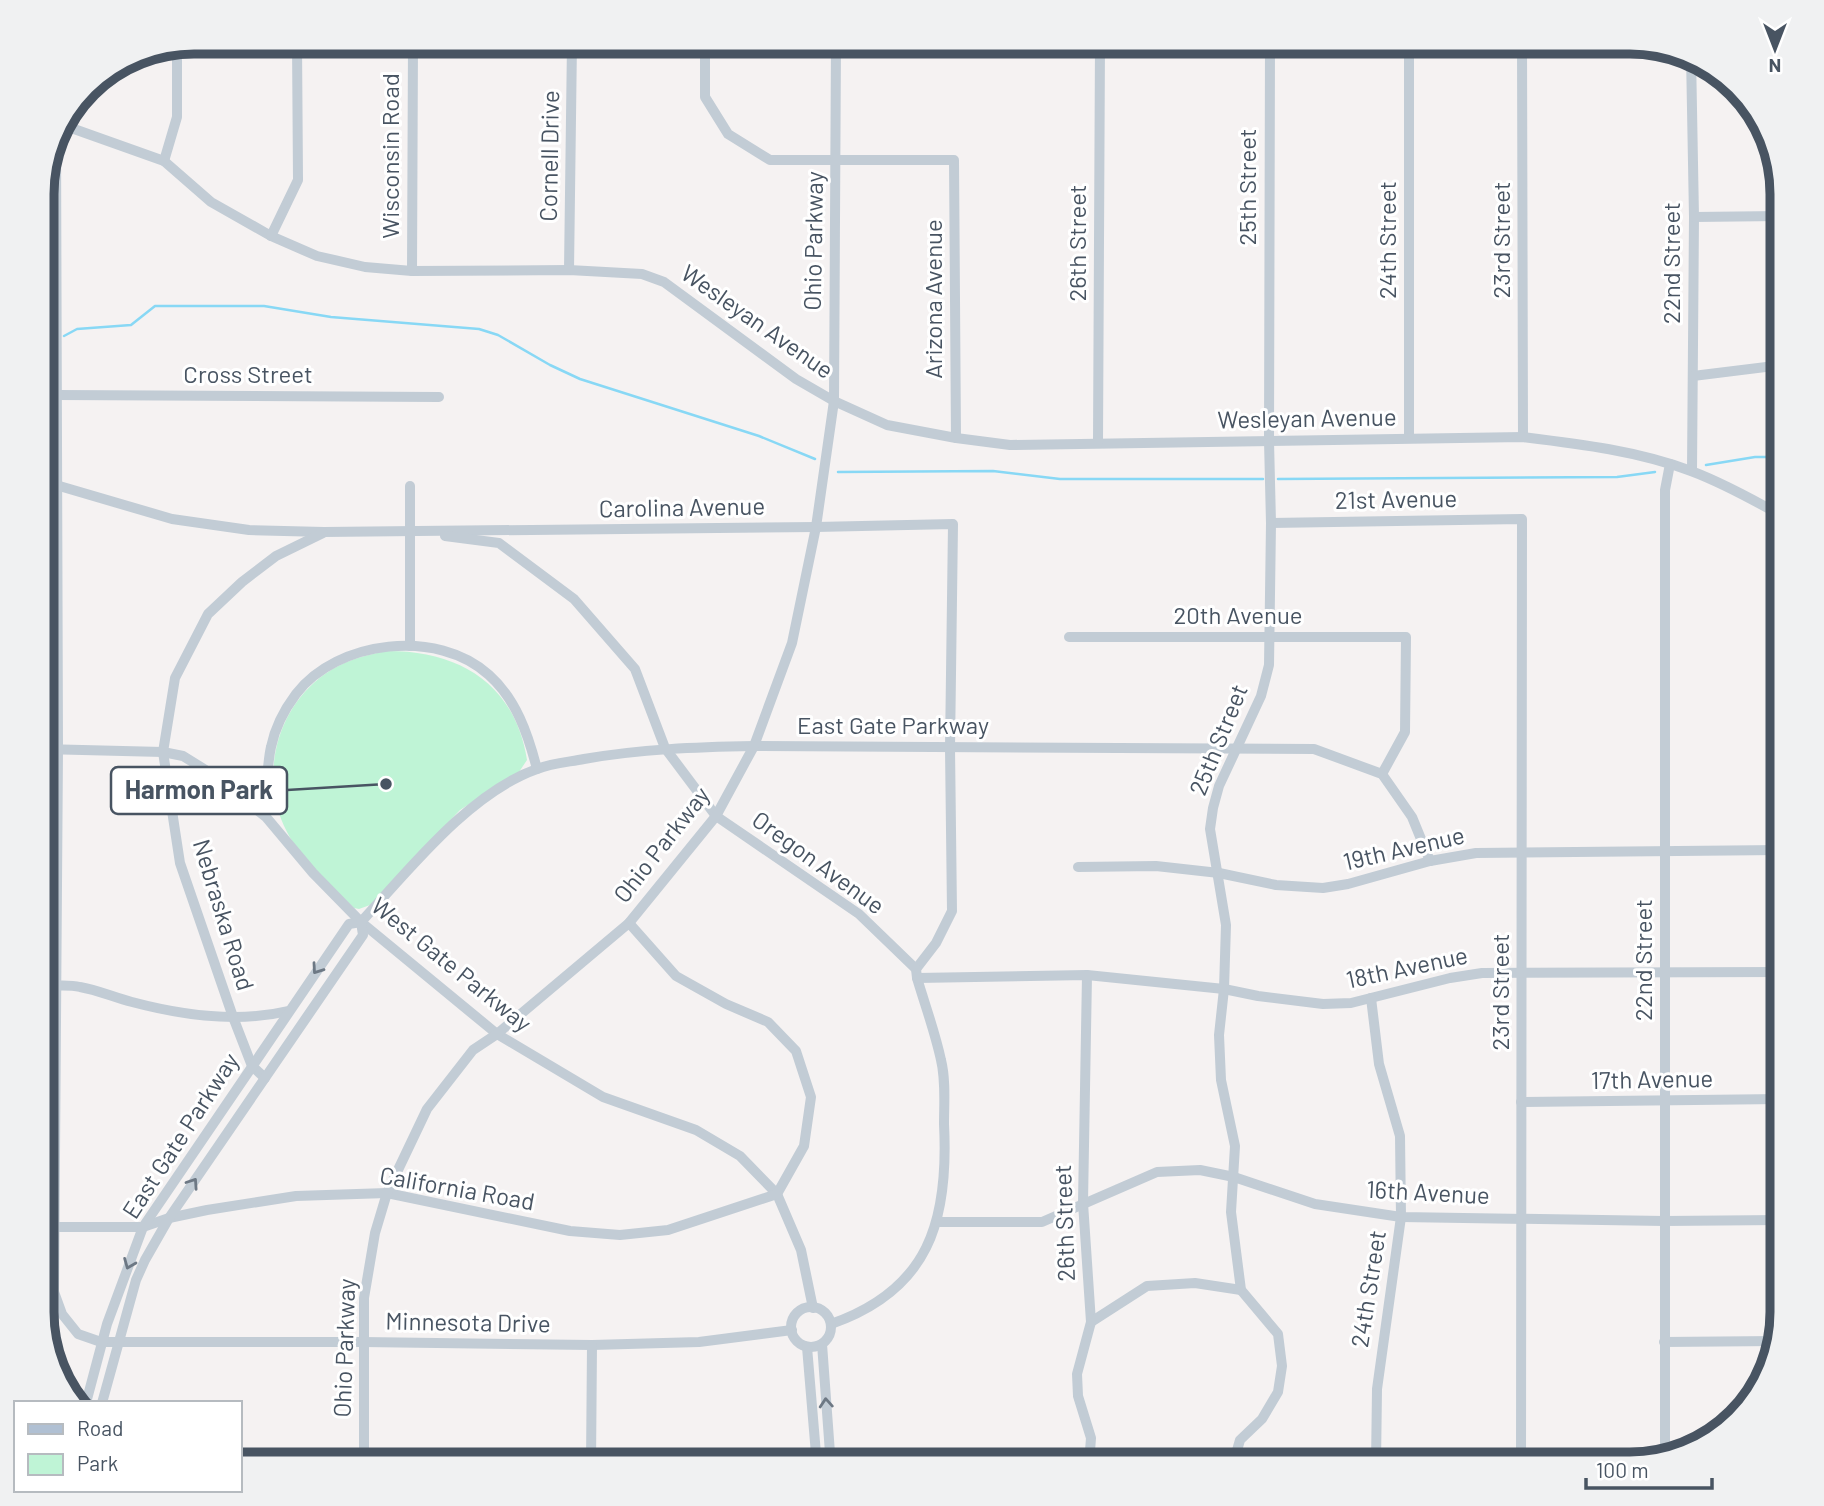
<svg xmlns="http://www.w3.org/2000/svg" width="1824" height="1506" font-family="Barlow,sans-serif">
  <rect width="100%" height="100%" fill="#f5f2f2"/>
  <path fill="#bff4d6" d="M385,651c73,-1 130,32 142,109l-8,12 -59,38 -90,95 -11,4 -5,-1c-23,-23 -52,-47 -67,-76 -28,-53 -12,-123 38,-158 18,-13 38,-18 60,-23z"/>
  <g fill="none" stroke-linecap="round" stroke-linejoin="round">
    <g stroke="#88d8f5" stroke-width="2.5">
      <path d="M64,336l13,-7 54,-4 24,-19h109l67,11 148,12 19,6 52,30 30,14 179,57 56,23"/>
      <path d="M42,347l7,-4"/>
      <path d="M1706,465l49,-8h27"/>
      <path d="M838,472l155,-1 67,8h203"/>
      <path d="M1278,479l339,-2 38,-5"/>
    </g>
    <g stroke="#c2ccd5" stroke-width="10">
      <path d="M705,42v55l23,37 42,26h184l2,278"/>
      <path d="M1409,42v396"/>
      <path d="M1522,42l1,395"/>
      <path d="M1691,55l3,162 -2,254"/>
      <path d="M60,124l104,37 47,41 60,34 46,20 48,11 47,4 157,-1 73,4 22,8 132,97 38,22 53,24 69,13 54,7 513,-8c57,7 115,14 168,34 32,12 61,28 91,45"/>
      <path d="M56,133l2,616 -4,543 8,22 16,20 23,8h262l229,3 107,-3 93,-12"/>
      <path d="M164,161l13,-44v-72"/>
      <path d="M1694,217l88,-1"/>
      <path d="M271,236l27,-56 -1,-138"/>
      <path d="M569,270l3,-228"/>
      <path d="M412,271l1,-229"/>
      <path d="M1693,376l89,-11"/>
      <path d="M57,395l382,2"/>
      <path d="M1098,443l2,-401"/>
      <path d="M56,485l116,34 77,11 75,2 492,-5 137,-3 -3,224 2,163 -16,32 -20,26"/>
      <path d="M1271,523l251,-4 -1,945"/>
      <path d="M445,536l54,7 75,56 61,70 30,79 51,68 143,98 57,55 1,9c8,27 18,54 24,82 5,20 3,44 3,64 5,97 -15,166 -113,200"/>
      <path d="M1069,637h337l-1,95 -23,42"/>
      <path d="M410,646v-160"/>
      <path d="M42,749l121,3 20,4 21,13 62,48 47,56 48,49 136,112 106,63 93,33 44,26 37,38 24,56 12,58"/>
      <path d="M256,808c14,-18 10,-40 15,-61 4,-20 13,-37 25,-53 41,-54 142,-66 193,-19 27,24 39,59 48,94"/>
      <path d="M1078,867l78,-1 63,7 57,12 47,3 25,-4 82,-23 46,-8 306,-3"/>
      <path d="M1087,975l-4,228 8,119 -14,52 1,22 13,42 -2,26"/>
      <path d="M917,978l170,-3 137,14 34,7 65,8 28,-1 99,-25 32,-5 300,-1"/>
      <path d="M42,986c13,0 26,-2 38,1 18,3 35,11 52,15 49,13 106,21 156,9"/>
      <path d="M1371,998l8,66 21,72 1,81 -24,172 -1,75"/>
      <path d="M265,1078l-13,-12 -19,-49 -53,-154 -17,-111 12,-74 33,-64 34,-32 34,-26 47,-23"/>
      <path d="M1521,1102l261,-3"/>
      <path d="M937,1222h105l115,-50 43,-2 34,7 81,27 86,13 263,4 118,-1"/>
      <path d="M42,1227h101l26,-9 38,-8 89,-14 91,-3 183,38 50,4 48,-5 109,-36 27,-48 7,-49 -15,-46 -28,-29 -42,-18 -50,-28 -47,-53"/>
      <circle cx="811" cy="1327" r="20"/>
      <path d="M1091,1322l56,-36 48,-3 46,7"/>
      <path d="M1664,1342l112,-1"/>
      <path d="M822,1344l8,109 -6,6"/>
      <path d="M807,1347l9,107 8,5"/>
      <path d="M86,1403l21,-79 36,-97 206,-303 12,-2c48,-52 108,-129 176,-153 15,-6 32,-7 47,-10 57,-10 113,-12 170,-13l560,3 68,25 30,43 18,44"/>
      <path d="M102,1403l34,-123 9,-20 24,-42 194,-283 -2,-13"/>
      <path d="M1665,1457v-967l5,-26"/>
      <path d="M364,1464v-166l11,-65 12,-40 40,-84 46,-59 24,-16 132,-111 87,-107 38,-70 38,-103 24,-116 18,-126 2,-359"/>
      <path d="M591,1464l1,-119"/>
      <path d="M1233,1464l7,-24 22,-21 16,-27 4,-26 -4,-32 -37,-44 -10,-78 4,-66 -14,-66 -2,-45 5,-46 2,-64 -16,-96 3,-21 6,-22 42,-90 8,-31 2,-142 -2,-82 1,-399"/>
    </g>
    <path stroke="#b0c0d3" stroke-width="12" d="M621,1464l203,-5 781,2 62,-4"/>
  </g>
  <defs><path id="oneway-chevron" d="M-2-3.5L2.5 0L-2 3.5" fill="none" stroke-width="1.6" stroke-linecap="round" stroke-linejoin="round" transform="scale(1.75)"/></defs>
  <g stroke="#6d7884">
    <use href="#oneway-chevron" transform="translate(317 969) rotate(125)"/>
    <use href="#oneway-chevron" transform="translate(193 1183) rotate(-56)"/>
    <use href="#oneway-chevron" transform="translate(129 1264) rotate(112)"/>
    <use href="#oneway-chevron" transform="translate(826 1403) rotate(-94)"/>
  </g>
  <g text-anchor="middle" stroke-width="6" stroke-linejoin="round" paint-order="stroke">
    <g font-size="24" fill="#485462" stroke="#fff">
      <text transform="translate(391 156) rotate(-90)" y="8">Wisconsin Road</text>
      <text transform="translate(550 156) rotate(-89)" y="8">Cornell Drive</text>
      <text transform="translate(1248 187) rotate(-90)" y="8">25th Street</text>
      <text transform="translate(1388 240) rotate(-90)" y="8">24th Street</text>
      <text transform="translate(1502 240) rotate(-90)" y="8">23rd Street</text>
      <text transform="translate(814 241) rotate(-89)" y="8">Ohio Parkway</text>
      <text transform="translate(1078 243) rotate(-90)" y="8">26th Street</text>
      <text transform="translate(1672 263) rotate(-90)" y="8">22nd Street</text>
      <text transform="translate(934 299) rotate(-90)" y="8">Arizona Avenue</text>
      <text transform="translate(757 322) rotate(35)" y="8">Wesleyan Avenue</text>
      <text x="248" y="383">Cross Street</text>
      <text transform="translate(1307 419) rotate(-1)" y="8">Wesleyan Avenue</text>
      <text transform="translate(1396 500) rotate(-1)" y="8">21st Avenue</text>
      <text transform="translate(682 508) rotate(-1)" y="8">Carolina Avenue</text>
      <text x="1238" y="624">20th Avenue</text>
      <text x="893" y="734">East Gate Parkway</text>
      <text transform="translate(1219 740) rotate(-68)" y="8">25th Street</text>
      <text transform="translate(662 845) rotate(-52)" y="8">Ohio Parkway</text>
      <text transform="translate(1404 849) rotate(-13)" y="8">19th Avenue</text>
      <text transform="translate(818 863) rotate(36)" y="8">Oregon Avenue</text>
      <text transform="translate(223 915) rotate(73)" y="8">Nebraska Road</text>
      <text transform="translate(1644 960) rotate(-90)" y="8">22nd Street</text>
      <text transform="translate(451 965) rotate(39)" y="8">West Gate Parkway</text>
      <text transform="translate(1407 968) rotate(-12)" y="8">18th Avenue</text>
      <text transform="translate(1501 992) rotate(-90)" y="8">23rd Street</text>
      <text transform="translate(1652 1080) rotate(-1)" y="8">17th Avenue</text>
      <text transform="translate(181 1136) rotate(-57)" y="8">East Gate Parkway</text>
      <text transform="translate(457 1189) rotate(10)" y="8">California Road</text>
      <text transform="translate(1428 1193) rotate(3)" y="8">16th Avenue</text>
      <text transform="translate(1065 1223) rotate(-92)" y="8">26th Street</text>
      <text transform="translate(1369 1289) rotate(-81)" y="8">24th Street</text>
      <text transform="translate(468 1323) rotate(1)" y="8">Minnesota Drive</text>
      <text transform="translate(345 1348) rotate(-88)" y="8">Ohio Parkway</text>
    </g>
  </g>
  <path d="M0 0H1824V1506H0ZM194 54H1630A140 140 0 0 1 1770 194V1312A140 140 0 0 1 1630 1452H194A140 140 0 0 1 54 1312V194A140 140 0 0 1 194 54Z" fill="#f0f1f2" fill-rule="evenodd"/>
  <path fill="none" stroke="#485462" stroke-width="9" d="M194 54H1630A140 140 0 0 1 1770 194V1312A140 140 0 0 1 1630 1452H194A140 140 0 0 1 54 1312V194A140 140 0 0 1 194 54Z"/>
  <path fill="none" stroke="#485462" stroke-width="2.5" d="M386 784L287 790"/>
  <circle fill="#485462" stroke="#fff" stroke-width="2.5" cx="386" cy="784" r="7"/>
  <rect fill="#fff" stroke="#485462" stroke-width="2.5" x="111" y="767" width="176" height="47" rx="7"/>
  <g font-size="26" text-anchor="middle" font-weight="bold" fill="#485462">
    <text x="199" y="799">Harmon Park</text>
  </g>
  <rect x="14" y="1401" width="228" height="91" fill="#ffffff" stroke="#b6bbc0" stroke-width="2"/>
  <rect x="28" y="1424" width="35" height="10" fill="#b0c0d3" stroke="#b6bbc0" stroke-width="2"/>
  <text x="77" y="1436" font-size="21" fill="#485462">Road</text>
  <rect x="28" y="1454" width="35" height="21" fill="#bff4d6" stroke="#b6bbc0" stroke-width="2"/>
  <text x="77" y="1471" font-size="21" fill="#485462">Park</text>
  <g transform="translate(1775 49) rotate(180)" stroke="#ffffff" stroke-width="5" paint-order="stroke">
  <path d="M0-5L12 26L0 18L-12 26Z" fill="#485462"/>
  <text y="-10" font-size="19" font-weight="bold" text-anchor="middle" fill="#485462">N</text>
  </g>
  <path d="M1586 1478v10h126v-10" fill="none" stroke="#485462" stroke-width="3.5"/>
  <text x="1596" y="1478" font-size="21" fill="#485462" stroke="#ffffff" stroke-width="5" paint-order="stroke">100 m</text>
</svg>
